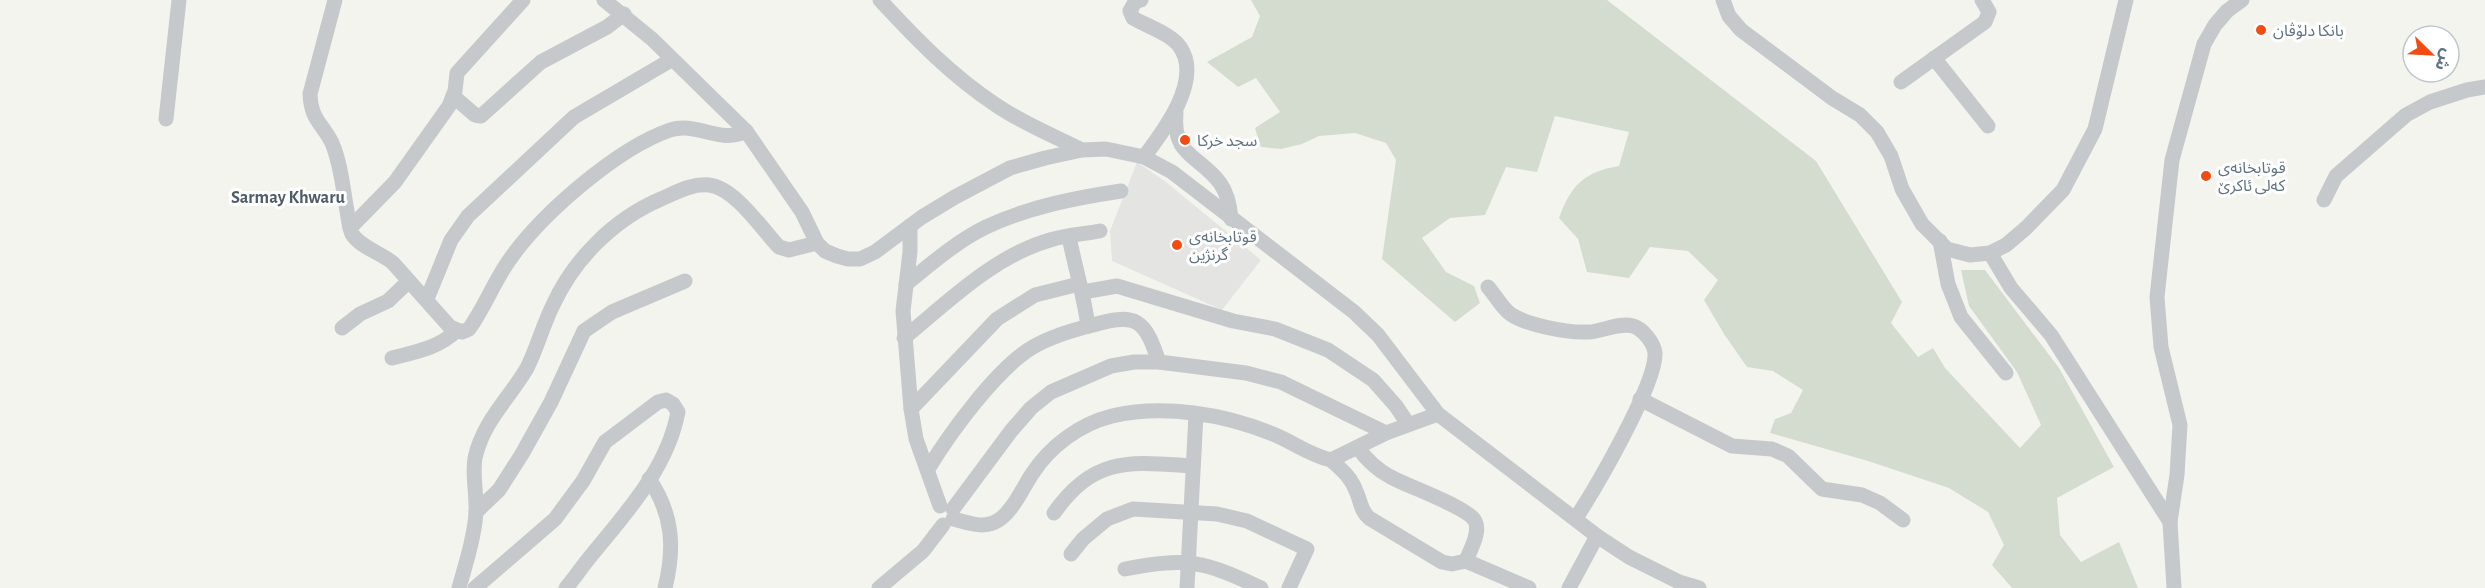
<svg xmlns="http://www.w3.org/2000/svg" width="2485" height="588" font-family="'Alegreya Sans','Noto Sans Arabic',sans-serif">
  <rect width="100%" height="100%" fill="#f4f4ef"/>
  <path fill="#e4e5e3" d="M1137,162l29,20 95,78 -39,50 -110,-49 -2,-30z"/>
  <path fill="#d4dcd0" d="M1251,0h356l209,161 86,141 -11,21 27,34 15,-9 12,20 75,80 21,-23 -24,-53 -48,-66 -8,-36h24l74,98 55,99 -57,31 3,37 21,27 38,-20 19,46h-126l-20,-23 12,-20 -16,-33 -39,-24 -81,-27 -98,-28 5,-14 16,-6 12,-23 -30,-19 -26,-4 -23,-33 -20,-34 14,-20 -30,-29 -38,-4 -21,31 -42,-6 -9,-33 -19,-21c12,-33 25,-46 60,-52l10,-34 -74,-16 -18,56 -31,-5 -21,48 -35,3 -28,20 24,34 28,14 6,17 -25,19 -73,-63 14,-99 -10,-17 -31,-10 -36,3 -17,8 -21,5 -20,-2 -6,-19 25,-16 -24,-34 -18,9 -31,-25 45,-25 8,-21z"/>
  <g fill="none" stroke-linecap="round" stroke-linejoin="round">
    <g stroke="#c6c9cc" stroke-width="15">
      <path d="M335,0l-25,94c1,26 12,29 22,49 9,21 11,46 15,68 1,7 2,16 5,23 8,13 29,19 41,29l57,64 12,5 7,-3c15,-21 24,-45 39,-67 32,-47 108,-113 162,-132 26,-9 51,15 76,1"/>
      <path d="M604,0l48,39 94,92 56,81 15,31 8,8 12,5 11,3h12l15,-7 47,-35 33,-20 55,-29 35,-10 37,-8 24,-1 38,8 28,15 182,140 24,23 60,79 159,122 32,21 50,25 20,6"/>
      <path d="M880,0c36,39 72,76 116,105 26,18 58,31 86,45"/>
      <path d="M1141,0l-6,2 -5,9 3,7c14,8 38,16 47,29 23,33 -17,85 -36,110"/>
      <path d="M1723,0l6,16 12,14 91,68 28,17 17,17 14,24 11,33 20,35 25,25 23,6 20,-2 16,-8 20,-17 37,-38 32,-61 31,-129"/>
      <path d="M1934,58l54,68"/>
      <path d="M1901,82l84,-60 4,-10 -7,-12"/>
      <path d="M453,96l22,19 6,1 60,-54 66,-35 17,-13"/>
      <path d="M1176,113c-4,43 23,42 44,70 8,11 10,23 11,36"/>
      <path d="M166,119l13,-119"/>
      <path d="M2324,200l12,-24 70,-61 24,-13 37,-12 18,-3"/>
      <path d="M910,226v26l-7,59 8,98 5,30 24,67"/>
      <path d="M350,228l45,-46 54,-76 6,-15 2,-18 66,-73"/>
      <path d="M1069,237c6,30 15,59 19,89"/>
      <path d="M1940,241l8,43 13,33 45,56"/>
      <path d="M1990,253l21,35 40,47 119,187"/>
      <path d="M906,284c25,-20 51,-43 80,-57 42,-20 89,-29 135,-36"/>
      <path d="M1488,287c7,8 13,19 20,25 15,13 60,21 80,20 14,0 30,-10 45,-6 10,3 21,17 22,27 2,30 -60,136 -79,165"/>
      <path d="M1083,292l34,-6 116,35 42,8 53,21 45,30 23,26 12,18"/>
      <path d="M427,299l24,-59 17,-24 106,-99 97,-57"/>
      <path d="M342,328l18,-14 28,-13 21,-20"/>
      <path d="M904,338c44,-36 90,-82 146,-98 16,-5 34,-6 50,-9"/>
      <path d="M392,358c23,-6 47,-10 64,-27"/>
      <path d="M1640,399l92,47 40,3 16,7 34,33 40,6 18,8 23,17"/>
      <path d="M911,409l86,-90 38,-24 44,-11"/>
      <path d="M1358,448c9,12 18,21 31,28 17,10 79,31 86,45 6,11 -5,29 -9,40"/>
      <path d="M1331,460c11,10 20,17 25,31 5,10 4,19 13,27l73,44 10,2 14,-3 63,27"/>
      <path d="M928,469c22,-36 69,-101 105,-122 17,-10 40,-17 60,-22 44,-13 52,-5 66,37"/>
      <path d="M649,479c24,35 26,69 16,109"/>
      <path d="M953,509l58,-78 20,-23 20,-16 60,-26 23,-4h25l87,11 35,9 105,51"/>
      <path d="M476,512l23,-22 23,-36 29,-52 33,-71 28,-19 73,-31"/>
      <path d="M1054,513c40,-57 75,-51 139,-47"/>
      <path d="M953,519c13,3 27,9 40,4 18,-7 29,-34 39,-49 18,-28 48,-50 80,-58 52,-12 112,-2 161,18 20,8 36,21 58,26l55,-27 52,-19"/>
      <path d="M1071,554l12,-15 24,-20 26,-10 84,5 30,7 60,28 -18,39"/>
      <path d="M1125,569c63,-12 79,-8 136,19"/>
      <path d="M459,588c7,-25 15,-50 17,-75 1,-18 -4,-38 -1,-55 8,-37 34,-59 52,-90 10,-20 16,-43 26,-63 21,-46 61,-86 108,-106 14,-6 31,-16 48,-14 26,3 52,43 70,62l10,3 28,-7"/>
      <path d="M475,588l80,-69 28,-38 22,-39 53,-40 8,-2 7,4 5,8c-11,59 -56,105 -92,150 -7,9 -13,18 -20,26"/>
      <path d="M879,588l44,-37 20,-26"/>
      <path d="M1187,588l9,-174"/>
      <path d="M1569,588l28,-52"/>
      <path d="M2174,588l-4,-66 7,-47 3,-50 -19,-78 -4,-50 15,-137 32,-116 11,-19 12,-14 15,-11"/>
    </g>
  </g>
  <g fill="#f34b10" stroke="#fff" stroke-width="2">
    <circle cx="2261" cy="30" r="6"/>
    <circle cx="1185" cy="140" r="6"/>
    <circle cx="2206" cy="176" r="6"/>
    <circle cx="1177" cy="245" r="6"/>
  </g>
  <g text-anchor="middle" stroke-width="6" stroke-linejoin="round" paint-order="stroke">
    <g font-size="16" fill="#607383" stroke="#fff" text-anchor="start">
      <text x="2273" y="36">بانکا دلۆڤان</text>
      <text x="1197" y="146">سجد خركا</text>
      <text x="2218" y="173">قوتابخانەی<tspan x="2218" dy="18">کەلی ئاکرێ</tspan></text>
      <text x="1189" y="242">قوتابخانەی<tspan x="1189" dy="18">گرنژین</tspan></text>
    </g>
    <g font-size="18" font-weight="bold" fill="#4f5c68" stroke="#fff">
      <text x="288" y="203">Sarmay Khwaru</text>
    </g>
  </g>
  <g transform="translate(2431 54) rotate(114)"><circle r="28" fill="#ffffff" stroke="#bfc7cd" stroke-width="1.5"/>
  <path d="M0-4.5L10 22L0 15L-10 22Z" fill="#f34b10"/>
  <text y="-9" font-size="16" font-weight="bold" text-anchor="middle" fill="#607383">ش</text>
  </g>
</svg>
